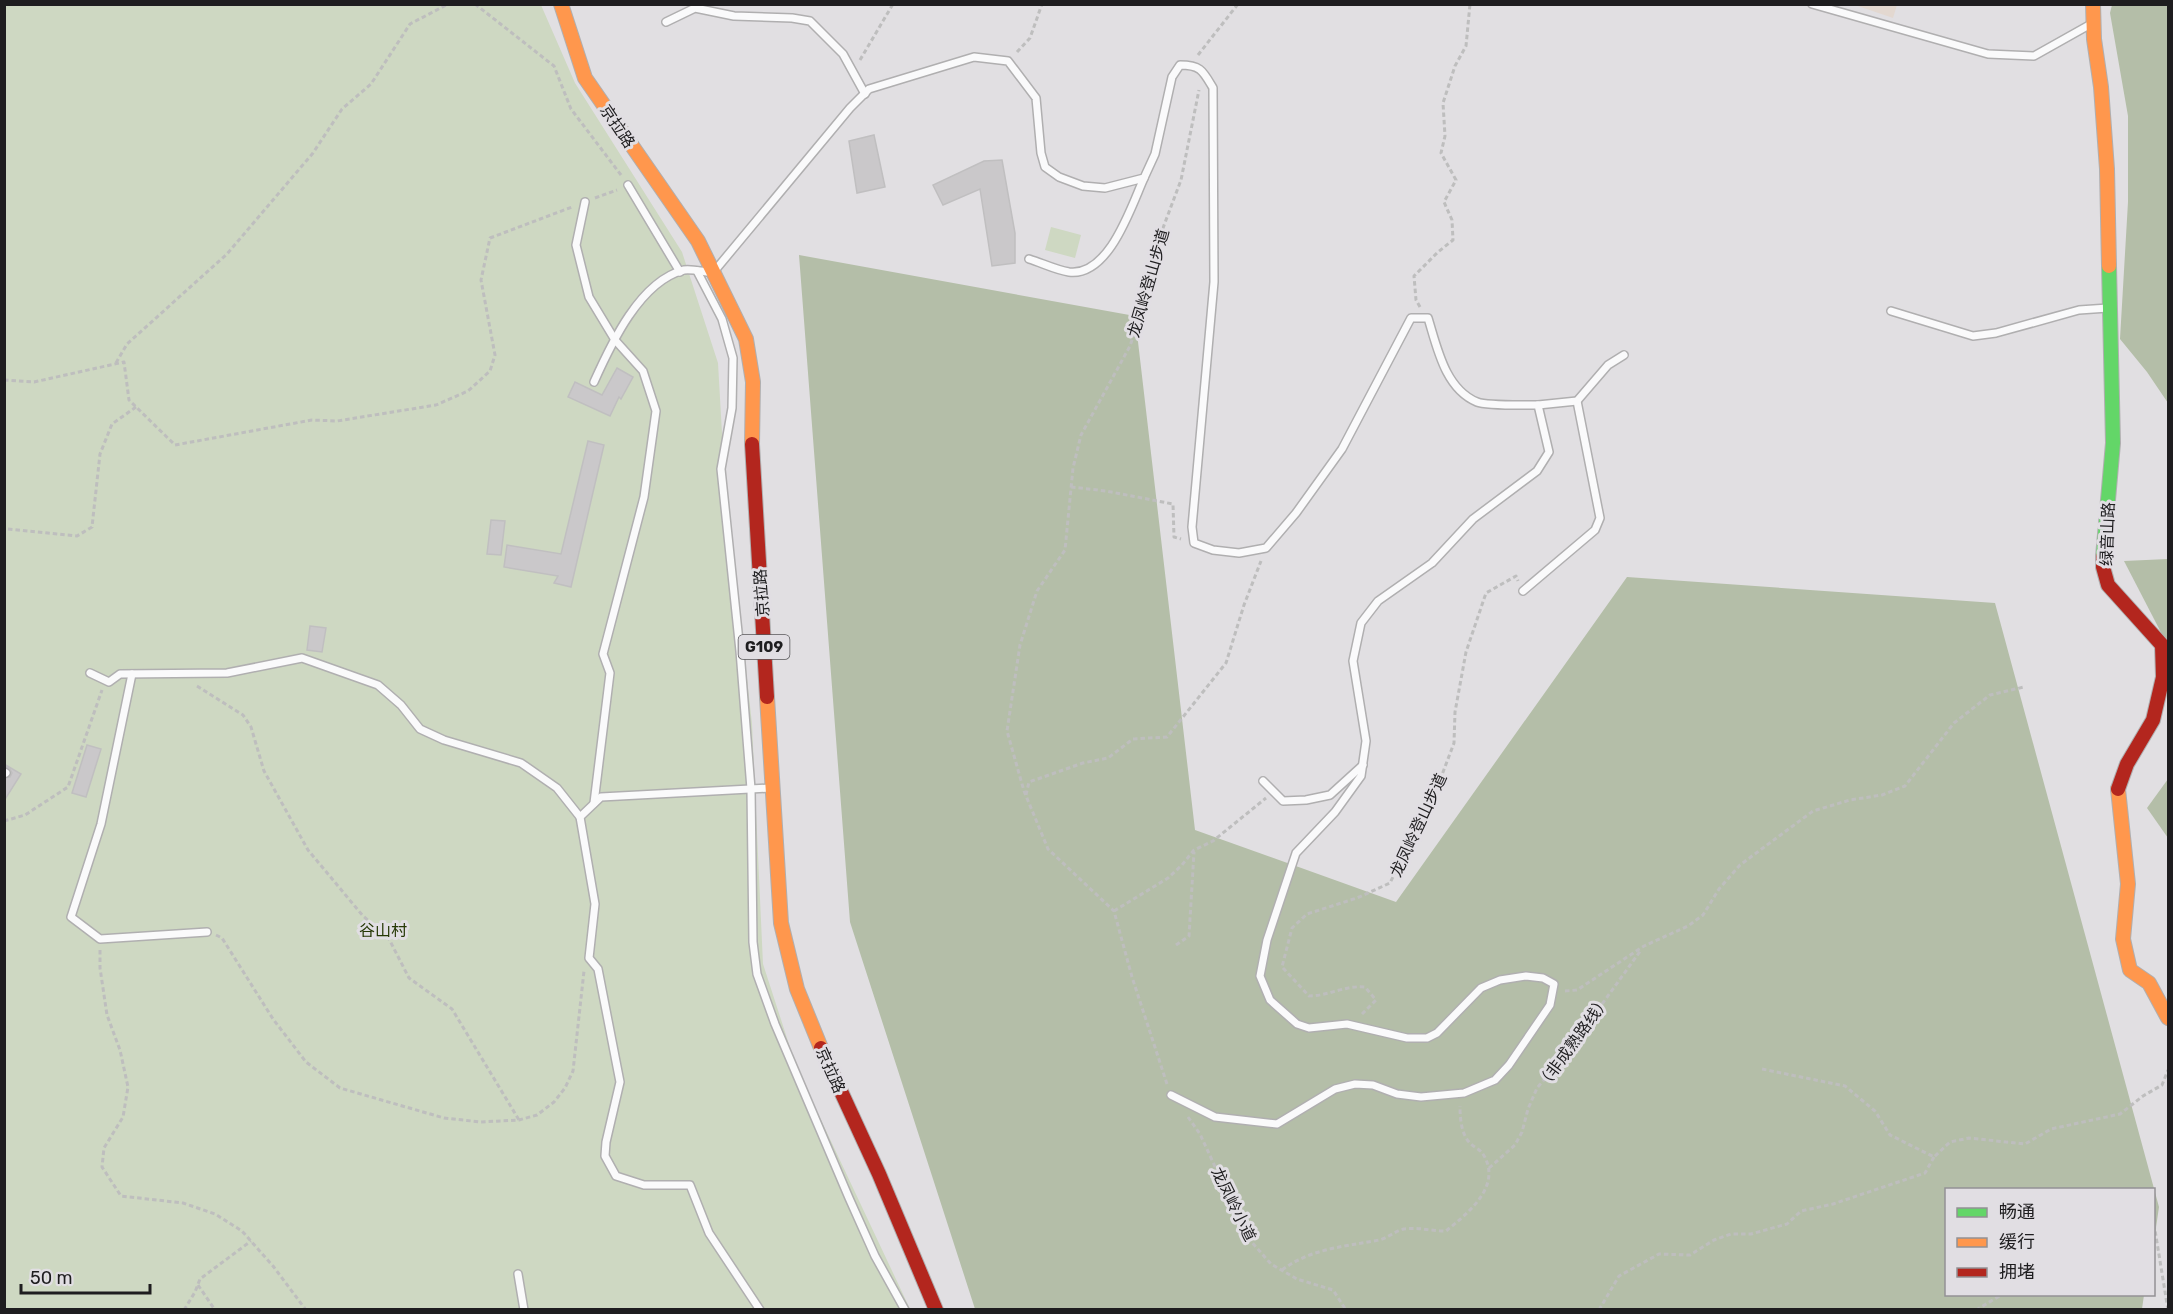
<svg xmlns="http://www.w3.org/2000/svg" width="2173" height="1314" font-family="Rubik,'Noto Sans SC',sans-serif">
  <rect width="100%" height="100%" fill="#e1dfe2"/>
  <path fill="#e3d8d0" d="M1855,5h42l-4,13z"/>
  <g fill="#ced8c2">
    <path d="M5,5h536l34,78 107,169 36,111 6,105 28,256 11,240 34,105 113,240 -905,1z"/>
    <path d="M1051,227l30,8 -6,23 -30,-8z"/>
  </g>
  <g fill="#b4bea8">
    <path d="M2112,5h56v398l-21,-31 -27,-33 8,-137v-86l-18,-103z"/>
    <path d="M799,255l336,61 60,514 201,72 231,-325 368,26 164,604 -5,34v-51h-208v104l198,1 -2,14h-1167l-125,-387z"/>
    <path d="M2168,559v87l-44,-85z"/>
    <path d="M2168,779v59l-21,-30z"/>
  </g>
  <g fill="#cac8ca" stroke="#c0bfc0" stroke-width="1.5">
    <path d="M874,135l11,52 -28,6 -8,-52z"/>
    <path d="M1002,160l13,73v30l-23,3 -12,-77 -37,16 -10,-20 51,-24z"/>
    <path d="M617,368l16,9 -12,22 -2,-2 -9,19 -42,-19 7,-15 27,13z"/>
    <path d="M588,441l16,4 -33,142 -17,-4 4,-7 -54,-9 3,-22 54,9z"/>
    <path d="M491,520l14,1 -4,34 -14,-1z"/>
    <path d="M310,626l16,2 -4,24 -15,-2z"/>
    <path d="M87,745l14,4 -15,48 -14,-4z"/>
    <path d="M4,764l17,10 -17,27v-23l6,-1 2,-4 -2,-4 -6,-3z"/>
  </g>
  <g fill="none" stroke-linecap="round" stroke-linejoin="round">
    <defs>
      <g id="lane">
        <path d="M1812,4l176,50 46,2 57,-32"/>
        <path d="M666,22l29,-14 39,8 58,2 18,3 33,33 22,40"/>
        <path d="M628,185l52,87"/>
        <path d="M585,202l-9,43 13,52 26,43 28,31 13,40 -12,86 -41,157 7,19 -16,130"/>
        <path d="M1029,259c13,4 27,11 40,13 40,5 62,-65 75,-94"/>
        <path d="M717,268l133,-160 19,-19 105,-32 34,4 28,37 5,55 4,14 14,10 24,9 22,2 39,-10 11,-24 17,-77 8,-12c21,0 23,6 33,23l1,194 -22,245 2,16 19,7 26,3 27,-5 30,-35 46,-64 69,-131h17c9,29 17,71 49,84 10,4 48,3 61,3l11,47 -12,19 -64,48 -41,44 -54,38 -17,22 -8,38 13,80 -5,35 -26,36 -39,41 -29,87 -7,36 10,24 27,24 12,4 38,-4 60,14h20l10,-5 44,-45 19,-8 26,-4 17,2 11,6 -4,21 -41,60 -14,15 -31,13 -43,4 -24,-3 -24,-9 -18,-1 -20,5 -58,35 -62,-7 -44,-22"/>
        <path d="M697,271l25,48 11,39 -1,50 -11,61 19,182 11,138 2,153 4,32 18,50 74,174 26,58 30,54"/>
        <path d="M1891,311l82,25 23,-3 83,-23 29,-2"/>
        <path d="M594,382c17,-38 46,-101 90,-112 7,-1 16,1 23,2"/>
        <path d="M1538,405l39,-4 31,-36 16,-10"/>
        <path d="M1523,591l72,-61 5,-12 -23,-117"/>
        <path d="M90,673l19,9 11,-8 107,-1 75,-15 76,27 23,20 19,24 24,11 77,23 36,25 23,29"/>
        <path d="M132,674l-31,150 -30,93 29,22 107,-7"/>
        <path d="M4,772l2,1"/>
        <path d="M1263,781l20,20 23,-1 24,-5 33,-30"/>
        <path d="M518,1274l6,36"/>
        <path d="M760,1310l-51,-77 -19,-48h-46l-28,-9 -11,-20 1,-14 14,-60 -22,-113 -9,-11 6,-54 -15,-87 21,-20 169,-9"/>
      </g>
      <path id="fast" d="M2103,557l10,-114 -4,-177"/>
      <g id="slow">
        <path d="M561,4l24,74 113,163 48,98 7,43 -1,62"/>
        <path d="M2093,4l1,35 7,48 6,82 2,97"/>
        <path d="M767,697l14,226 16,66 24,59"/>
        <path d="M2118,789l10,95 -5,55 7,31 19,13 19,35"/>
      </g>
      <g id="jam">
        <path d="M752,444l15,253"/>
        <path d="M2103,557v10l5,18 54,60 1,32 -10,43 -26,44 -9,25"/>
        <path d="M821,1048l58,126 57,136"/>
      </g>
    </defs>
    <use href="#lane" stroke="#b0afb0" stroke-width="10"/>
    <use href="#fast" stroke="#b0afb0" stroke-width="16"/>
    <use href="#slow" stroke="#b0afb0" stroke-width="16"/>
    <use href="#jam" stroke="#b0afb0" stroke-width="16"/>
    <g stroke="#bebebe" stroke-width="3" stroke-dasharray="4.5 3" stroke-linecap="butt">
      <path d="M475,4l79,62 17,43 50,66"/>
      <path d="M1017,52l13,-14 12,-34"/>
      <path d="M1198,55l40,-51"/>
      <path d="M860,60l33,-56"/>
      <path d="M595,198l22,-8"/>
      <path d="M1420,307l-4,-7 -2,-24 24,-24 15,-12 -1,-20 -8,-18 12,-22 -15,-27 4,-17 -2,-33 12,-37 11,-20 4,-42"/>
      <path d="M116,363l11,-19 100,-90 86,-101 29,-44 29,-25 39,-60 38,-20"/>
      <path d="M4,380l30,2 90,-20 5,38 46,45 137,-25 25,1 99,-16 32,-14 22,-20 5,-16 -14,-75 9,-42 82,-31"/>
      <path d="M1071,487l35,4 67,13 1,33 7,2"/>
      <path d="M8,529l69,7 15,-9 8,-73 12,-30 24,-17"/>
      <path d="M197,686l46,29 8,12 13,44 44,79 55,66 25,21 21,41 43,31 67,111"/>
      <path d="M1026,795l3,-13 54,-19 25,-5 25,-19 34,-2 59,-74 18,-58 17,-44"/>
      <path d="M4,821l21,-6 43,-28 34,-97"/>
      <path d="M1114,911l54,-33 14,-13 12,-15 19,-9 53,-43"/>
      <path d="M216,935l6,3 51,81 33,43 34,26 104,30 37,4 38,-2 18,-5 17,-13 11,-14 8,-17 11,-100"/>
      <path d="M1176,945l13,-9 5,-84"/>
      <path d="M100,950v18l7,47 13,35 8,37 -5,30 -19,31 -2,19 19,29 62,7 32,11 27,17 31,35 33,44"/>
      <path d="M1565,991l12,-1 67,-44 44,-20 15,-11 16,-26 21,-24 73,-54 37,-11 32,-5 23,-9 49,-63 36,-28 34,-8"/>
      <path d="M1362,1014l14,-14 -11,-13c-19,-2 -37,9 -56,9l-27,-29 10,-39 15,-14 50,-16 33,-15 50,-103 14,-37 1,-31 11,-60 20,-59 30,-17 2,5"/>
      <path d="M1762,1069l83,17 30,25 15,24 44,22 16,-15 19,-4 56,6 26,-15 69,-15 23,-18 19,-11 6,-15"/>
      <path d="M1167,1084l-35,-107 -18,-66 -66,-62 -24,-58 -17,-60 13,-86 17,-54 28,-41 8,-82 8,-33 49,-89 16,-48 11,-54 24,-64 18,-90"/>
      <path d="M1188,1117l12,17 48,104 23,26 26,15 36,11 13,20"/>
      <path d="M1489,1168l26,-23 7,-13 6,-23 9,-21 32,-38 72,-100"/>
      <path d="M2154,1224l14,86"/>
      <path d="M1282,1270c30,-22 61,-23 97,-30 9,-2 16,-9 25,-11 14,-2 28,2 42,2 22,-18 57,-45 37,-77 -3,-5 -10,-7 -14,-12 -8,-9 -9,-25 -9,-36"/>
      <path d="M198,1285l17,25"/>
      <path d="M184,1310l11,-18 5,-13 51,-38"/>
      <path d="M1599,1310l20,-34 40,-22 31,1 24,-15 17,-6h20l36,-10 14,-13 32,-7 92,-31 9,-16"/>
      <path d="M1976,1310l27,-16"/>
    </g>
    <use href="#lane" stroke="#fafafb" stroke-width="7"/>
    <use href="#fast" stroke="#63d668" stroke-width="14"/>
    <use href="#slow" stroke="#ff974d" stroke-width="14"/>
    <use href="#jam" stroke="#b3261e" stroke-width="14"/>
  </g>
  <g text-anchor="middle" stroke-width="6" stroke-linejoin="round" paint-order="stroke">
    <rect fill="#e1dee3" stroke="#58575a" stroke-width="1.5" x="738.5" y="635" width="51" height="24" rx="4.5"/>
    <g font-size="15" font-weight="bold" fill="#1e1d1f">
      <text x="764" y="652">G109</text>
    </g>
    <g font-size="16" fill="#1e1d1f" stroke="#e1dee3">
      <text transform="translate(618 126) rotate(56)" y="6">京拉路</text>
      <text transform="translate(1148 283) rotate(-74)" y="6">龙凤岭登山步道</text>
      <text transform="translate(2107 534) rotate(-88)" y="6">绿音山路</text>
      <text transform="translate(761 593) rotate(-94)" y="6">京拉路</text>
      <text transform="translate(1418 825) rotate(-65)" y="6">龙凤岭登山步道</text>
      <text transform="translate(1573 1042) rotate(-54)" y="6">（非成熟路线）</text>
      <text transform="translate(831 1070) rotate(66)" y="6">京拉路</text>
      <text transform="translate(1234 1204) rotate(64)" y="6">龙凤岭小道</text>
    </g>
    <g font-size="16" fill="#263806" stroke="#e1dee3">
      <text x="383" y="936">谷山村</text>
    </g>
  </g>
  <rect width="2173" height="1314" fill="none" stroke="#1e1d1f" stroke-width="12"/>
  <rect x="1945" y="1188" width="210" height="108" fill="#e1dee3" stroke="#939195" stroke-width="1.5"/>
  <rect x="1957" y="1208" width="30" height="9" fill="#63d668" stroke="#939195" stroke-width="1.5"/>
  <text x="1999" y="1218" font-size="18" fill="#1e1d1f">畅通</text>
  <rect x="1957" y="1238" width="30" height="9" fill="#ff974d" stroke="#939195" stroke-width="1.5"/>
  <text x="1999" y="1248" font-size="18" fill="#1e1d1f">缓行</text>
  <rect x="1957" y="1268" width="30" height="9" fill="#b3261e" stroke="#939195" stroke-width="1.5"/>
  <text x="1999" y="1278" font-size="18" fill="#1e1d1f">拥堵</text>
  <path d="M21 1284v9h129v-9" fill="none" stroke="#1e1d1f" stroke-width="3"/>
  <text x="30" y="1284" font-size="18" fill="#1e1d1f" stroke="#e1dee3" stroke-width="4.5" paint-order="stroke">50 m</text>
</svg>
